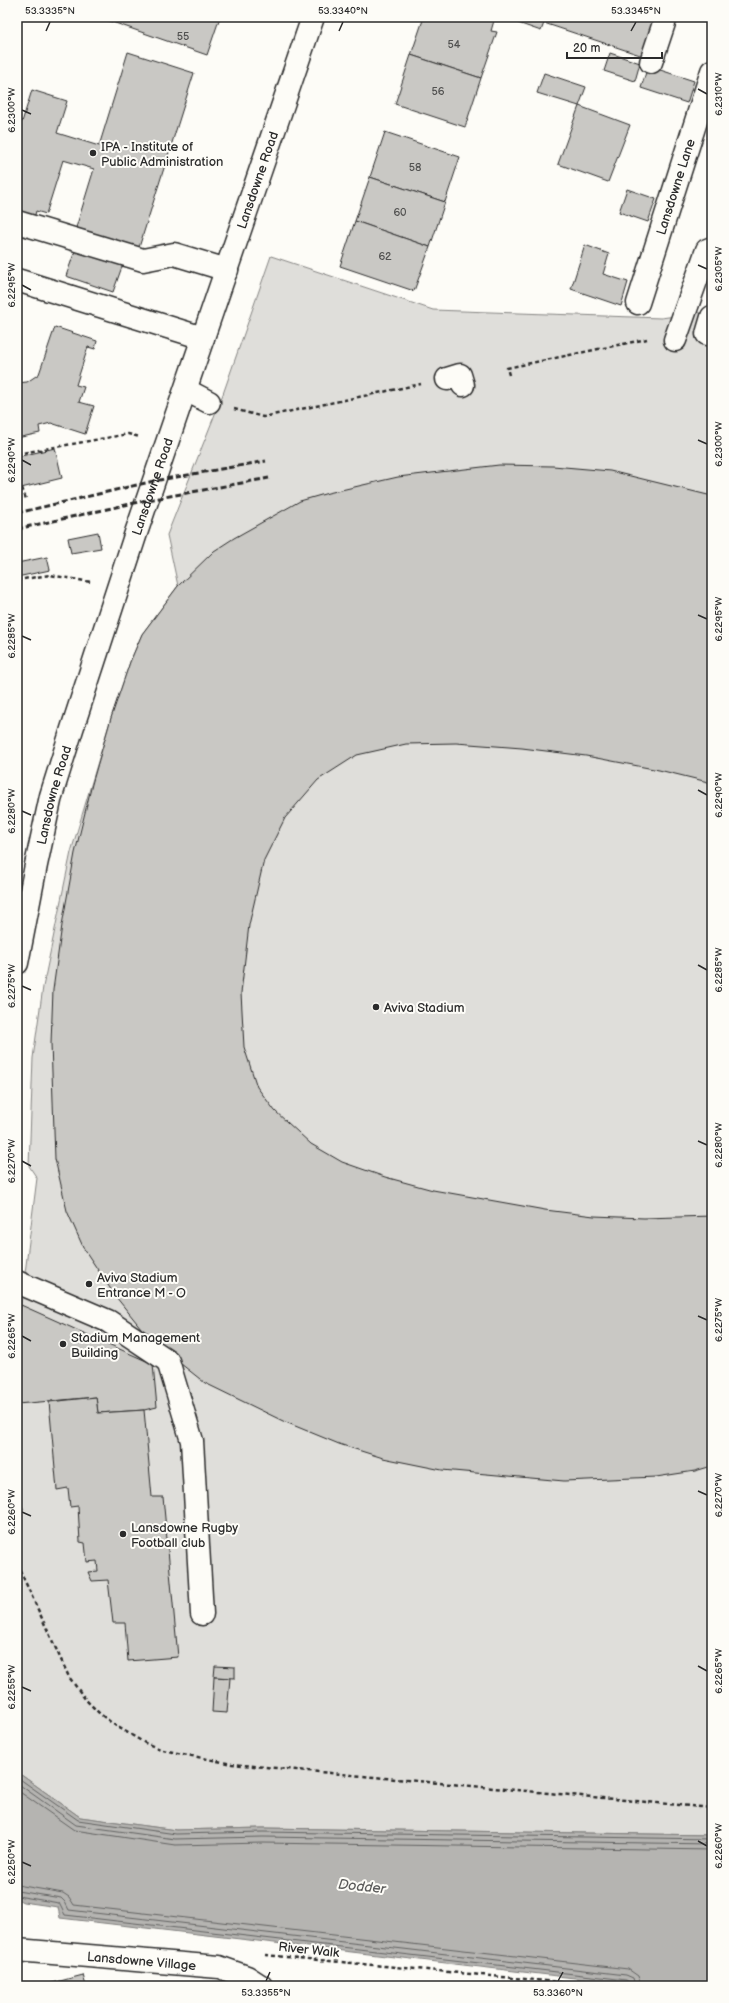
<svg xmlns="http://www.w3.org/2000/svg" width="729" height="2003" font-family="'Balsamiq Sans',sans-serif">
  <rect width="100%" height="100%" fill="#fdfcf7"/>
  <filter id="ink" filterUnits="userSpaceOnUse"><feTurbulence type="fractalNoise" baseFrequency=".025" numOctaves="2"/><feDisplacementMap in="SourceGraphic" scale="8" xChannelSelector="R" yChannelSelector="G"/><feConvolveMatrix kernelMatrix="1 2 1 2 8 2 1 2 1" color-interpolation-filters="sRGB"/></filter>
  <g filter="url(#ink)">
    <path fill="#dfdeda" stroke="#858482" d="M271,256l162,54 228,8 51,-7v1524l-449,-7 -87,2 -96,-13 -63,-45v-260l7,-3 -7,-12v-173l4,-19 16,-127 -8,-12 4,-108 10,-71 28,-135 40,-134 19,-56 12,-28 36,-48 -11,-51 56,-141z"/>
    <path fill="#b5b4b1" stroke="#7e7d7b" d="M17,1772l63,45 96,13 87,-2 449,7v151h-69l-583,-68 -2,-11 -35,-5 -6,-3z"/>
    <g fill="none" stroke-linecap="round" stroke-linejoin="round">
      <g stroke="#626261" stroke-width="1">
        <path d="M17,1777l61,43 98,14 87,-2 449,7"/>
        <path d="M17,1783l59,42 99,14 88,-2 449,7"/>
        <path d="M17,1790l57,40 101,15 88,-2 449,7"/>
        <path d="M17,1885l46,8 6,4 5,8 554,64 10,7 3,10"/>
        <path d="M17,1891l44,7 4,4 4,8 557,65 7,3 2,8"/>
        <path d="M17,1896l42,7 6,12 561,65 3,2 1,4"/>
      </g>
    </g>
    <g fill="#c9c8c4" stroke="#2b2b2b">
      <path d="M98,17h122l-13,38z"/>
      <path d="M424,17h25l11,3 1,-3h34l-4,14 6,1 -16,46 -70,-23z"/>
      <path d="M520,17h121l13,4 -11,35 -99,-33 -3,8 -23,-8z"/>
      <path d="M128,52l66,21 -58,184 -61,-26 19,-62 -31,-9 -17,54 -10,-3 -3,11 -16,-5v-97l5,2 10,-32 35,11 -10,32 42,13z"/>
      <path d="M610,53l30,10 -5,18 -31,-10z"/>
      <path d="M411,55l70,23 -16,49 -70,-23z"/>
      <path d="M648,66l46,15 -7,22 -46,-15z"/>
      <path d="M544,73l42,14 -7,19 -42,-13z"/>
      <path d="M579,106l51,19 -22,57 -50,-18z"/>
      <path d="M385,132l75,25 -15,45 -75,-25z"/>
      <path d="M370,177l75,25 -15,45 -75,-26z"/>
      <path d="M627,189l29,10 -8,23 -29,-10z"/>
      <path d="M355,221l75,26 -16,44 -74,-25z"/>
      <path d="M585,245l24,9 -6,20 25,8 -7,24 -50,-17z"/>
      <path d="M76,248l47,16 -10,28 -47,-16z"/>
      <path d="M55,327l42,14 -2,8 -7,-2 -12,38 8,2 -5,15 15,4 -9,28 -34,-11 -12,3 1,7 -23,5v-55l10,-1 12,-8z"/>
      <path d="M55,448l7,30 -45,11v-32z"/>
      <path d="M499,465l54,1 57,5 102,25v287l-53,-13 -73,-14 -64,-8 -66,-5 -50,1 -49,11 -39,25 -33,38 -21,42 -15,65 -8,68 3,54 13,40 18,24 36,33 31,18 43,15 48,13 112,20 49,6 50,2 68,-2v250l-17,5 -39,6 -92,4 -122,-11 -59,-12 -44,-14 -56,-23 -78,-38 -34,-27 -30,-28 -25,-31 -32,-48 -17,-38 -12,-52 -4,-116 2,-53 9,-65 13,-72 17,-69 19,-66 19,-56 12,-28 36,-48 36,-35 20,-13 66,-37 28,-8 70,-16z"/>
      <path d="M98,532l3,16 -30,5 -3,-15z"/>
      <path d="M47,557l3,13 -33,7v-14z"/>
      <path d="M21,1305l132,59 4,43 -13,3 -46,3 -2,-16 -79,7v-80z"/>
      <path d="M96,1397l2,16 46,-3 8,87h11l15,160 -50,4 -3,-38h-12l-5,-43 -16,1 -4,-9 10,-1 -1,-10 -10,1 -2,-19 -5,-1 -2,-36 -8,1 -2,-19 -11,2 -8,-88z"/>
      <path d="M215,1666l20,1v11l-21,-1z"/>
      <path d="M214,1677l16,1 -3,35 -15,-1z"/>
      <path d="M83,1975l3,11h-45z"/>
    </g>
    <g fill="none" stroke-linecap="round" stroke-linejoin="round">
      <defs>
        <g id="minor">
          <path d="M651,62l15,-45"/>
          <path d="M17,222l126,38 31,-6 53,16"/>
          <path d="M17,280l186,58"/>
          <path id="s1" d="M638,303l74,-232"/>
          <path d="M707,334l5,-17"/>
          <path d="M675,340l32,-90 5,-2"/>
          <path d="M447,379l13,-4 3,10"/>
          <path d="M186,390l23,12"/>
          <path id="s2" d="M17,963l19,-98 15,-69 21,-67 64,-196 177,-516"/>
          <path d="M17,1282l91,39 60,40 24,80 10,173"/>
          <path id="s3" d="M17,1950l202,17 28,10 14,9"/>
        </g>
      </defs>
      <use href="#minor" stroke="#2b2b2b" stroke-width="25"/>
      <g stroke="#2b2b2b" stroke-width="2.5" stroke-dasharray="4 3" stroke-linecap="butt">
        <path d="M509,375l-2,-7 140,-29"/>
        <path d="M234,409l29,8 158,-33"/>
        <path d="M17,454l111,-20 12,3"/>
        <path d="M17,476h1"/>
        <path d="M22,488l4,11"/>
        <path d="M17,580l33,-5 41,7"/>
        <path d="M17,1564l52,113 17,23 14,14 16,12 29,17 18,7 69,14 480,44"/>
        <path d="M265,1955l335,31"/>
      </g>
      <use href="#minor" stroke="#fdfcf7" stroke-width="22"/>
      <g stroke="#2b2b2b" stroke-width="3" stroke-dasharray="6 3" stroke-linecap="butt">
        <path d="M17,513l137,-32 112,-20"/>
        <path d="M17,529l131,-29 121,-22"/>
      </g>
    </g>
  </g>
  <path fill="none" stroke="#2b2b2b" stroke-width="1.5" d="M46,31l4,-9M339,31l4,-9M631,31l5,-9M698,89l9,5M22,110l9,4M698,265l9,4M22,285l9,5M698,440l9,4M22,460l9,5M698,615l9,4M22,636l9,4M698,790l9,5M22,811l9,4M698,965l9,5M22,986l9,4M698,1141l9,4M22,1161l9,5M698,1316l9,4M22,1336l9,5M698,1491l9,4M22,1512l9,4M698,1666l9,5M22,1687l9,4M698,1841l9,5M22,1862l9,4M266,1981l4,-9M558,1981l5,-9"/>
  <g fill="#2b2b2b" stroke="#fdfcf7" stroke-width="1.5">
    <circle cx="93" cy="153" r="4"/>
    <circle cx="376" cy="1007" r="4"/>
    <circle cx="89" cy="1284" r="4"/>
    <circle cx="63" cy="1344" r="4"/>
    <circle cx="123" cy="1534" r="4"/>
  </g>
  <g text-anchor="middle" stroke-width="4" stroke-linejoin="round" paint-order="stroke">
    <g font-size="11" fill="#525251">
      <text x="183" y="40">55</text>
      <text x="454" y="48">54</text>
      <text x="438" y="95">56</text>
      <text x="415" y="171">58</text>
      <text x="400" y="216">60</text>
      <text x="385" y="260">62</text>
    </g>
    <g font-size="13" fill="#2b2b2b" stroke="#fdfcf7" text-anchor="start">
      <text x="101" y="151">IPA - Institute of<tspan x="101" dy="15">Public Administration</tspan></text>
      <text x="384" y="1012">Aviva Stadium</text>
      <text x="97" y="1282">Aviva Stadium<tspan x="97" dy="15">Entrance M - O</tspan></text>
      <text x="71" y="1342">Stadium Management<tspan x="71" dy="15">Building</tspan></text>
      <text x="131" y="1532">Lansdowne Rugby<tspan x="131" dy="15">Football club</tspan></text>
    </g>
    <g font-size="13" fill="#2b2b2b" stroke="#fdfcf7">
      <text dy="5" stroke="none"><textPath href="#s2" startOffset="820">Lansdowne Road</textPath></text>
      <text dy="5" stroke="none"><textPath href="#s1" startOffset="122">Lansdowne Lane</textPath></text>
      <text dy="5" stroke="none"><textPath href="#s2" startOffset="496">Lansdowne Road</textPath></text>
      <text dy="5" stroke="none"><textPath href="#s2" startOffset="172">Lansdowne Road</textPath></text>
      <text transform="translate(309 1949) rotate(6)" y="5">River Walk</text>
      <text dy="5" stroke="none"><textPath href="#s3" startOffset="125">Lansdowne Village</textPath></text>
    </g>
    <g font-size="14" font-style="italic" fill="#5b5b5a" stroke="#fdfcf7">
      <text transform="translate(362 1886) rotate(6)" y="5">Dodder</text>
    </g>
  </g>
  <rect width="729" height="2003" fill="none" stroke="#fdfcf7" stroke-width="44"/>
  <path d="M567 52v6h95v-6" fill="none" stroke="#2b2b2b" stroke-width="2"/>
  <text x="573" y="52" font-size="12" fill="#2b2b2b" stroke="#fdfcf7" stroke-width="3" paint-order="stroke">20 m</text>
  <rect x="22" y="22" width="685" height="1959" fill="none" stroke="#2b2b2b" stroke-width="1.5"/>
  <g font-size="10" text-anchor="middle" fill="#2b2b2b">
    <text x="50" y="14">53.3335°N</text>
    <text x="343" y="14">53.3340°N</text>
    <text x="636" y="14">53.3345°N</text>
    <text transform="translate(718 94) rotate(-90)" y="4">6.2310°W</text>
    <text transform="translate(11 110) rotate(-90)" y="4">6.2300°W</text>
    <text transform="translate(718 269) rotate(-90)" y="4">6.2305°W</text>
    <text transform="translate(11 285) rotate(-90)" y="4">6.2295°W</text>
    <text transform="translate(718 444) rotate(-90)" y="4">6.2300°W</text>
    <text transform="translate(11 460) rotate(-90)" y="4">6.2290°W</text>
    <text transform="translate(718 619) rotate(-90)" y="4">6.2295°W</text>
    <text transform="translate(11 636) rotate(-90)" y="4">6.2285°W</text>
    <text transform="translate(718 795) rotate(-90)" y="4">6.2290°W</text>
    <text transform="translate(11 811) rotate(-90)" y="4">6.2280°W</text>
    <text transform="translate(718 970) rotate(-90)" y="4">6.2285°W</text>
    <text transform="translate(11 986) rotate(-90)" y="4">6.2275°W</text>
    <text transform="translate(718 1145) rotate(-90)" y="4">6.2280°W</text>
    <text transform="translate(11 1161) rotate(-90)" y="4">6.2270°W</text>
    <text transform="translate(718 1320) rotate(-90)" y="4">6.2275°W</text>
    <text transform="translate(11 1336) rotate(-90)" y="4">6.2265°W</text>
    <text transform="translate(718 1495) rotate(-90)" y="4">6.2270°W</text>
    <text transform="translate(11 1512) rotate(-90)" y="4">6.2260°W</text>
    <text transform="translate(718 1671) rotate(-90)" y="4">6.2265°W</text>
    <text transform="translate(11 1687) rotate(-90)" y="4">6.2255°W</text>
    <text transform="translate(718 1846) rotate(-90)" y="4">6.2260°W</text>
    <text transform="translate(11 1862) rotate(-90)" y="4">6.2250°W</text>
    <text x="266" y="1996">53.3355°N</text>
    <text x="558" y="1996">53.3360°N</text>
  </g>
</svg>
